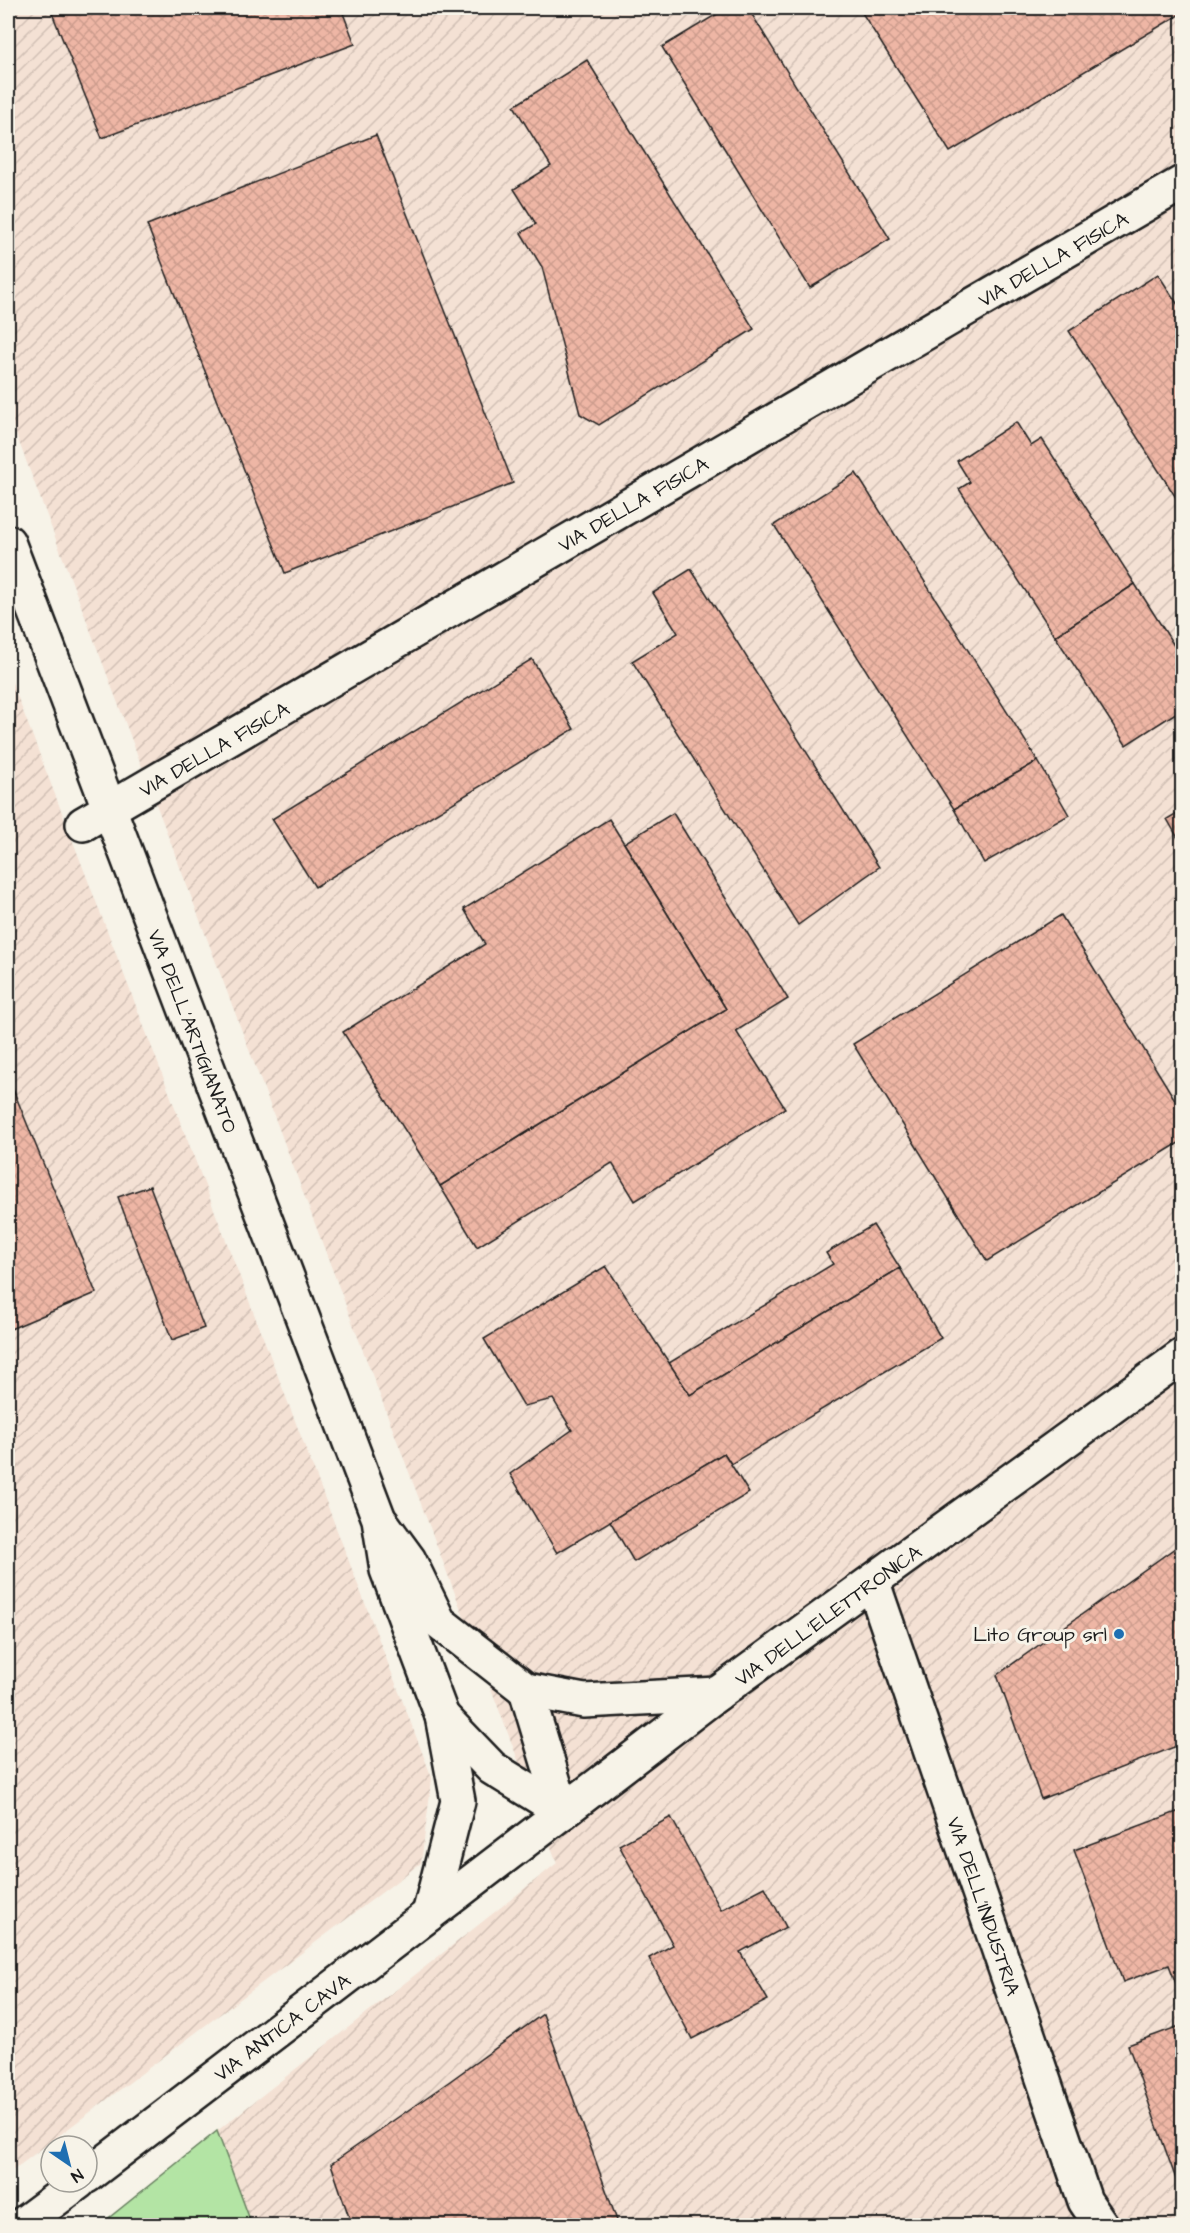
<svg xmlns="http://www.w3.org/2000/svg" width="1190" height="2233" font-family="'Architects Daughter',sans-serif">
  <defs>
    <pattern id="industrial-furrows" width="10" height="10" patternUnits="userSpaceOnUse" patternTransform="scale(1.5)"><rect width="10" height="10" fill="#f4e1d4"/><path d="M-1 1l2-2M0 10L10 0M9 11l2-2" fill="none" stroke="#d1c0b5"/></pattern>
    <pattern id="building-cross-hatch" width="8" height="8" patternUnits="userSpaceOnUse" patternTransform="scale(1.5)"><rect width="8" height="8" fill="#eeb6a5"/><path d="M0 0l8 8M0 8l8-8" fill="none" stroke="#cc9c8d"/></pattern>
  </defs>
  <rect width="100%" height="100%" fill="#f7f3e8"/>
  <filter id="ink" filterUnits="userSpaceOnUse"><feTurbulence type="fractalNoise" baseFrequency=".0167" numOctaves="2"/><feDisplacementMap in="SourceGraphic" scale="12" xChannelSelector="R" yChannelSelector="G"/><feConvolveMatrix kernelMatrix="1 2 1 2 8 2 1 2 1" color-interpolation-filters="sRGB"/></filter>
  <g filter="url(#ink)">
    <g fill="url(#industrial-furrows)">
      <path d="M8,8h1174v2217h-930l-35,-94 340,-268 -549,-1450z"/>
      <path d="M8,672l424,1106 -11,85 -413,311z"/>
    </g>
    <path fill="#b3e4a4" stroke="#688060" stroke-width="1.5" d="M217,2131l35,94h-152z"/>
    <g fill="url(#building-cross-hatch)" stroke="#1c1c1c" stroke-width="1.5">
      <path d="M50,8h291l14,36 -253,94z"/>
      <path d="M727,8h21l142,231 -80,49 -148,-241z"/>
      <path d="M859,8h319l4,5 -232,139z"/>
      <path d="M587,60l167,269 -155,96 -19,-11 -38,-147 -21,-34 15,-9 -22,-35 37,-23 -37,-60z"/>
      <path d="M376,135l137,348 -228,90 -138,-348z"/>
      <path d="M1158,274l24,37v196l-113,-176z"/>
      <path d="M1016,422l15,24 11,-7 93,145 -80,52 -96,-147 11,-7 -13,-21z"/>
      <path d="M856,473l182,288 -84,48 -180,-284z"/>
      <path d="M691,569l188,298 -81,58 -166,-264 46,-28 -25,-40z"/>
      <path d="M1135,584l47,74v51l-56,36 -71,-109z"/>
      <path d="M532,659l42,70 -259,158 -43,-68z"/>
      <path d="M1038,761l31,54 -85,48 -30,-54z"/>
      <path d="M1182,810v35l-15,-26z"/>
      <path d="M673,813l115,186 -52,32 49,77 -150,93 -23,-38 -135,84 -37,-61 286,-177 -102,-166z"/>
      <path d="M609,819l117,190 -286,177 -97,-154 142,-88 -21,-35z"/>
      <path d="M1061,915l121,196v30l-195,120 -134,-217z"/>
      <path d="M8,1077l88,216 -88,37z"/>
      <path d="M150,1186l54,142 -32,12 -54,-143z"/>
      <path d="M873,1225l27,43 -210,127 -21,-32 164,-99 -7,-11z"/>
      <path d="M606,1266l84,129 210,-127 41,70 -210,126 -7,-11 -167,100 -47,-79 62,-44 -19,-31 -29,7 -40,-67z"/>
      <path d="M724,1453l25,40 -115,69 -24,-41z"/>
      <path d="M1182,1543v201l-141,55 -44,-124z"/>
      <path d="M1182,1810v177l-4,2 -9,-24 -46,17 -49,-132z"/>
      <path d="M671,1817l50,93 44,-23 21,40 -46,25 28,48 -76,39 -43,-81 24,-13 -54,-100z"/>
      <path d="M543,2014l76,212h-267l-21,-62 119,-83z"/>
      <path d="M1182,2025v171l-54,-151z"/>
    </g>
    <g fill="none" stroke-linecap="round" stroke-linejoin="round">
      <defs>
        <g id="minor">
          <path d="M8,542l371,977 8,51 55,146 16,85 -29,113"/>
          <path d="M83,824l1099,-641"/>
          <path d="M382,1523l27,37 30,62 87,68 58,11 133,-7"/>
          <path d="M873,1583l212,618 17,25"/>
          <path d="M526,1690l37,122"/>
          <path d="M442,1716l50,52 71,44"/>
        </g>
        <g id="tertiary">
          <path d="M87,2176l630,-482 465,-338"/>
          <path d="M20,2226l59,-44"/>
        </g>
      </defs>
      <use href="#minor" stroke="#1c1c1c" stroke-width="38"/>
      <use href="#tertiary" stroke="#1c1c1c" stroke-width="38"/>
      <use href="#minor" stroke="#f7f3e8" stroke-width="33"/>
      <use href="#tertiary" stroke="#f7f3e8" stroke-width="33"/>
    </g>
  </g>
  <circle fill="#1f6fb2" stroke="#f7f3e8" stroke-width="2" cx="1119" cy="1634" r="6"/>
  <g text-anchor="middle" stroke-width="6" stroke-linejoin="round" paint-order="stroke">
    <g font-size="20" fill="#1c1c1c" stroke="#f7f3e8">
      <text transform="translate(1053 259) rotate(-30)" y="7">VIA DELLA FISICA</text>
      <text transform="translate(633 504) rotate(-30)" y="7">VIA DELLA FISICA</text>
      <text transform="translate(214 749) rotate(-30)" y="7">VIA DELLA FISICA</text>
      <text transform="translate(193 1031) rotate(69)" y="7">VIA DELL'ARTIGIANATO</text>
      <text transform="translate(828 1615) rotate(-36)" y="7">VIA DELL'ELETTRONICA</text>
      <text transform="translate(984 1906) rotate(71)" y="7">VIA DELL'INDUSTRIA</text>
      <text transform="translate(282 2027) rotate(-37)" y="7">VIA ANTICA CAVA</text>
    </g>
    <g font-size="20" fill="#1c1c1c" stroke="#f7f3e8" text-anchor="end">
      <text x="1107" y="1641">Lito Group srl</text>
    </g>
  </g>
  <rect width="1190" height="2233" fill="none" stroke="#f7f3e8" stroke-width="30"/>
  <rect x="15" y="15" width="1160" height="2203" fill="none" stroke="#1c1c1c" stroke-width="2" filter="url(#ink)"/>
  <g transform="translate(69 2164) rotate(145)"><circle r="28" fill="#f7f3e8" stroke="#9f9d96" stroke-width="1.5"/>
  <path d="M0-4.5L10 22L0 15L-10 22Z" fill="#1f6fb2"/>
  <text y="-9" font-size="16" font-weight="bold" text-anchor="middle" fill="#1c1c1c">N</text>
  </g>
</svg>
